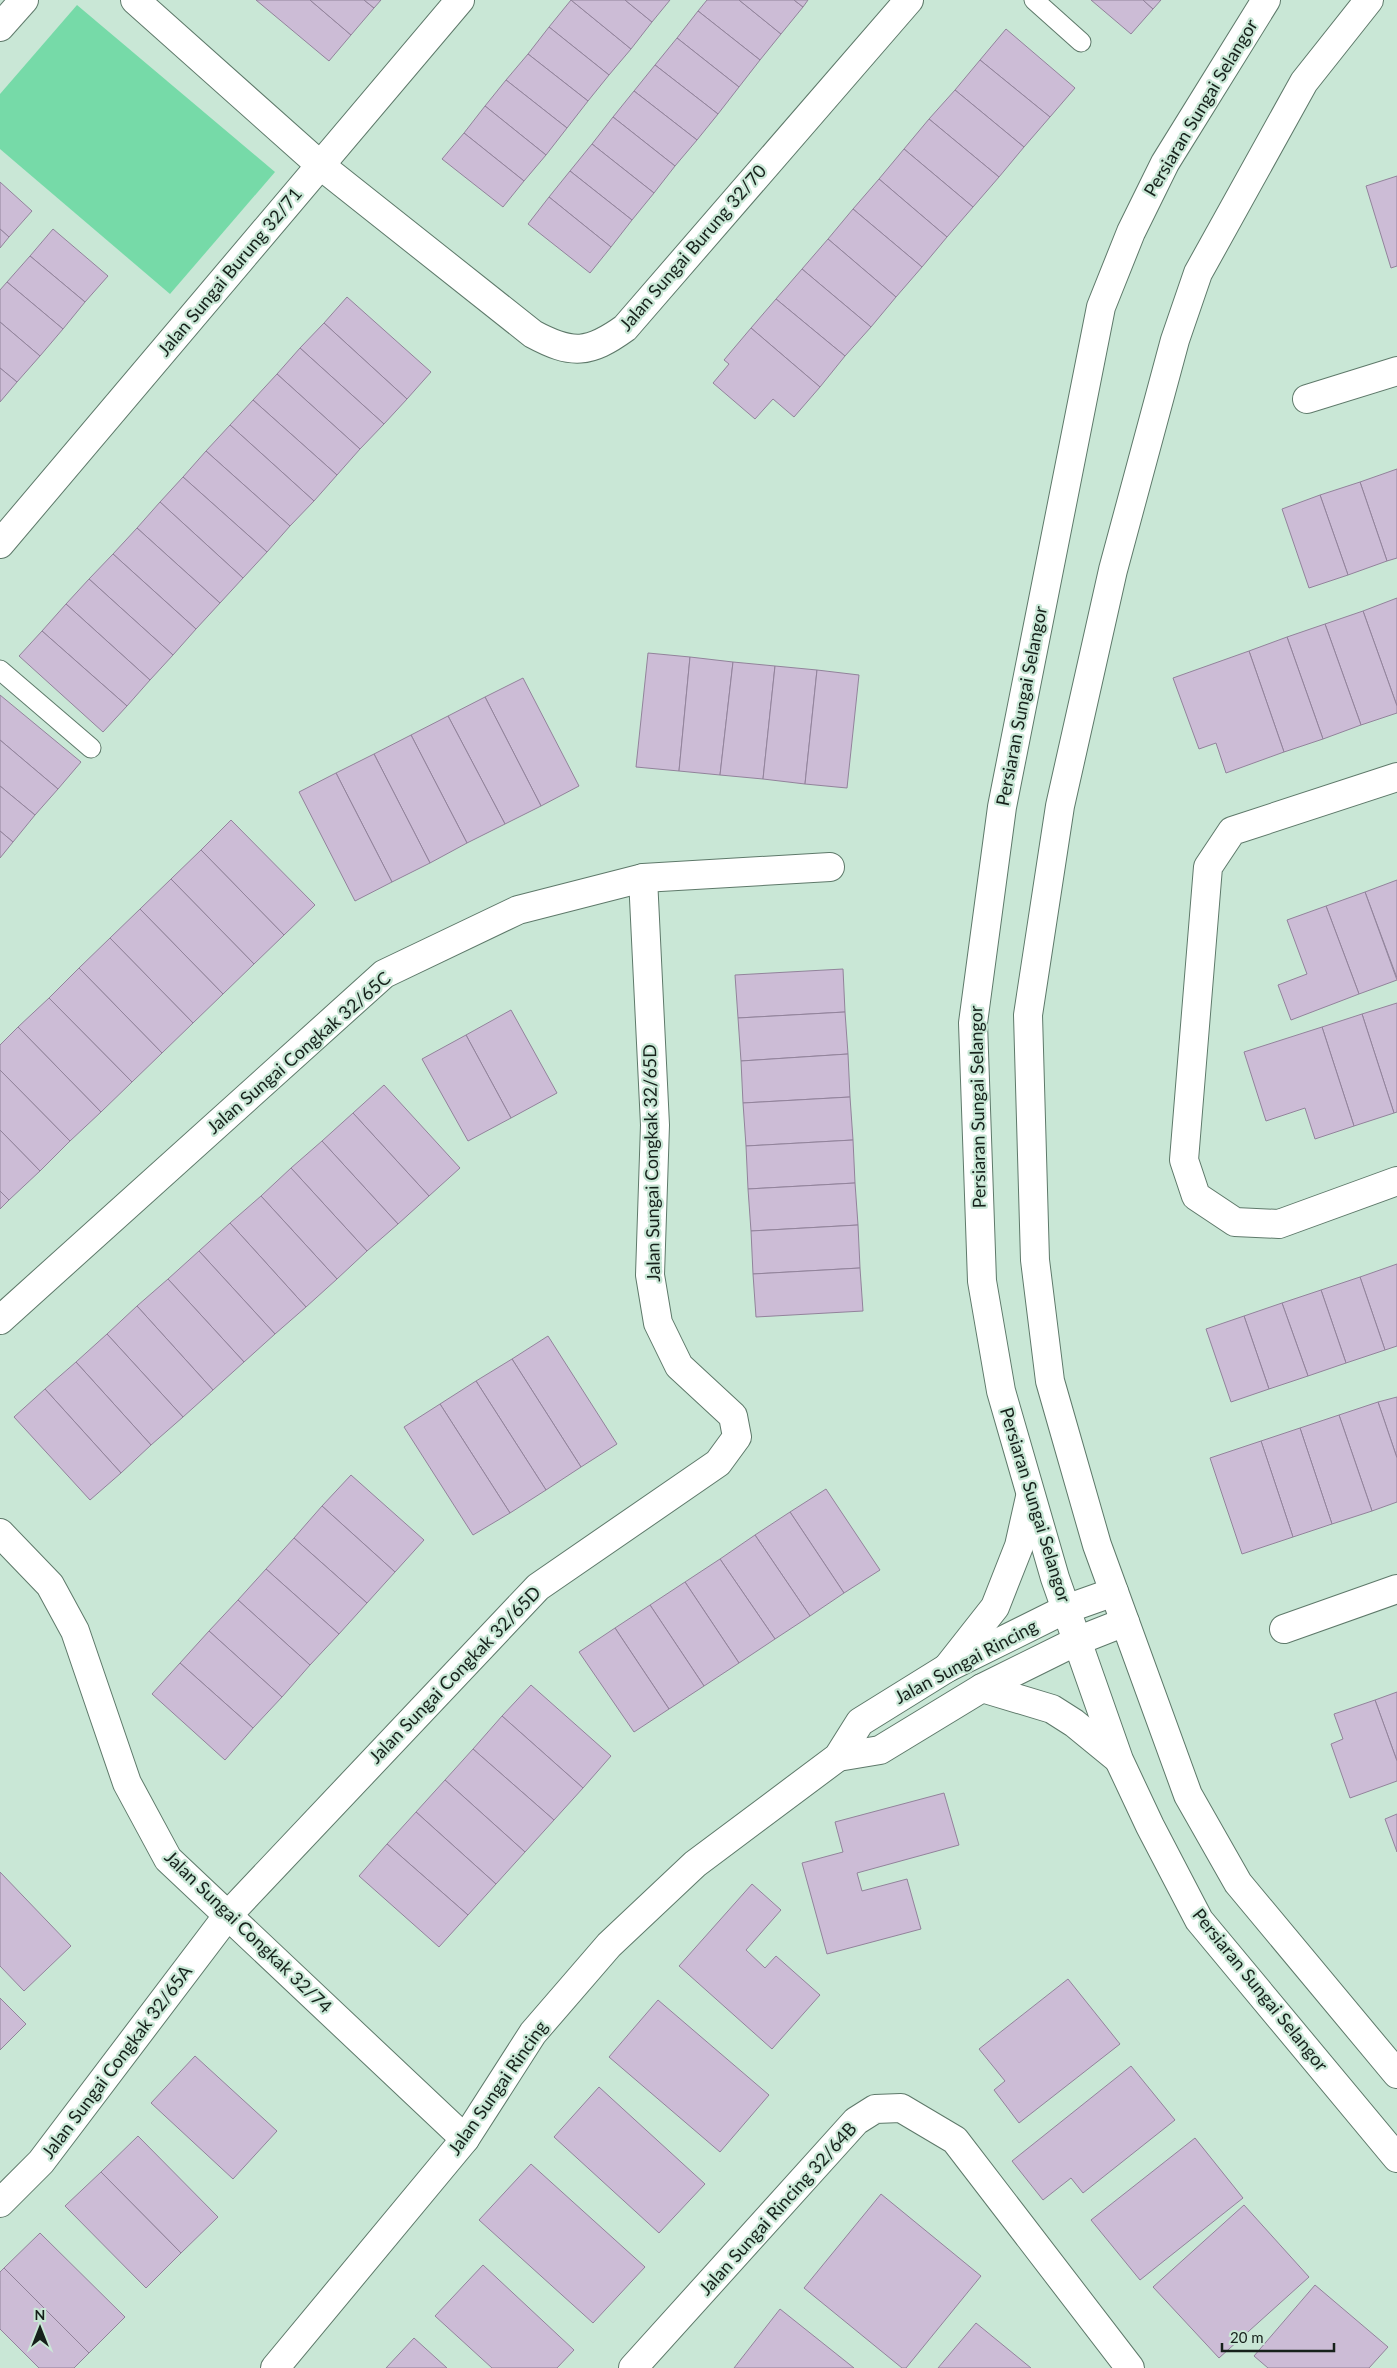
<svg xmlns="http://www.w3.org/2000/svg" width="1397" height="2368" font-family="Lato,sans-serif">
  <rect width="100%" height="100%" fill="#c9e7d6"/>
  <path fill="#76daa8" d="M77,5l198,167 -105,122 -170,-145v-55z"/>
  <g fill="#ccbcd6" stroke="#92839b">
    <path d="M256,0h54l41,35 -22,26z"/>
    <path d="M310,0h54l10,8 -23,27z"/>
    <path d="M364,0h17l-7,8z"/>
    <path d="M571,0l60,49 -22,26 -60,-48z"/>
    <path d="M571,0h54l27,22 -21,27z"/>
    <path d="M625,0h45l-18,22z"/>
    <path d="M707,0h32l42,34 -21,26 -62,-49z"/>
    <path d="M739,0h55l9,7 -22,27z"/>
    <path d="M794,0h14l-5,7z"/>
    <path d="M1091,0h52l10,9 -22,25z"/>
    <path d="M1143,0h18l-8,9z"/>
    <path d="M698,11l62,49 -21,27 -62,-49z"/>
    <path d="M549,27l60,48 -21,26 -60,-47z"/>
    <path d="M1006,29l69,59 -25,29 -70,-57z"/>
    <path d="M677,38l62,49 -21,27 -63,-49z"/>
    <path d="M528,54l60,47 -21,27 -61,-48z"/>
    <path d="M980,60l70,57 -26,30 -69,-57z"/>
    <path d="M655,65l63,49 -21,26 -63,-49z"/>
    <path d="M506,80l61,48 -21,27 -61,-49z"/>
    <path d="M955,90l69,57 -25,30 -70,-58z"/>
    <path d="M634,91l63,49 -22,26 -62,-49z"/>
    <path d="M485,106l61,49 -22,26 -60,-48z"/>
    <path d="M613,117l62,49 -21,27 -62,-49z"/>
    <path d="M929,119l70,58 -26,30 -69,-58z"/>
    <path d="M464,133l60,48 -21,26 -61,-48z"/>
    <path d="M592,144l62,49 -22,27 -62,-49z"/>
    <path d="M904,149l69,58 -26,30 -68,-58z"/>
    <path d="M570,171l62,49 -21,27 -62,-50z"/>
    <path d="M1397,176v90l-6,2 -25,-82z"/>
    <path d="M879,179l68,58 -25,30 -69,-58z"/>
    <path d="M0,182l32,29 -23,26 -9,-8z"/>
    <path d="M549,197l62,50 -21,26 -62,-49z"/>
    <path d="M853,209l69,58 -26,30 -68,-58z"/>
    <path d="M0,229l9,8 -9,11z"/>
    <path d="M53,229l55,47 -23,26 -55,-46z"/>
    <path d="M828,239l68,58 -25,30 -69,-58z"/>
    <path d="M30,256l55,46 -22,27 -56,-47z"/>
    <path d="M802,269l69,58 -26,29 -69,-57z"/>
    <path d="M7,282l56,47 -23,27 -40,-34v-32z"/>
    <path d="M347,297l84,75 -24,27 -83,-76z"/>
    <path d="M776,299l69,57 -25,31 -69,-59z"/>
    <path d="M0,322l40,34 -23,26 -17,-14z"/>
    <path d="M324,323l83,76 -23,25 -84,-76z"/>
    <path d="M751,328l69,59 -26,30 -21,-18 -18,20 -42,-36 16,-19 -5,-4z"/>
    <path d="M300,348l84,76 -24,25 -83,-75z"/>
    <path d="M0,368l17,14 -17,20z"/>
    <path d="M277,374l83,75 -23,26 -84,-75z"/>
    <path d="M253,400l84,75 -23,26 -84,-76z"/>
    <path d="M230,425l84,76 -24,25 -84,-75z"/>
    <path d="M206,451l84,75 -23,26 -84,-75z"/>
    <path d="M1397,469v89l-10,3 -27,-79z"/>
    <path d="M183,477l84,75 -24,26 -83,-76z"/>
    <path d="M1360,482l27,79 -39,14 -28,-80z"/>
    <path d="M1320,495l28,80 -39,13 -27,-79z"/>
    <path d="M160,502l83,76 -23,25 -83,-75z"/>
    <path d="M137,528l83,75 -24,26 -83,-75z"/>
    <path d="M113,554l83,75 -23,26 -84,-76z"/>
    <path d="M89,579l84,76 -23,25 -84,-76z"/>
    <path d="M1397,598v108l-34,-95z"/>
    <path d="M66,604l84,76 -23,26 -85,-75z"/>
    <path d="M1363,611l34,95v7l-36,12 -36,-101z"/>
    <path d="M1325,624l36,101 -38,14 -36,-102z"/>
    <path d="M42,631l85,75 -24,26 -84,-76z"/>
    <path d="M1287,637l36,102 -39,13 -35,-101z"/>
    <path d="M1249,651l35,101 -58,21 -10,-30 -17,6 -26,-71z"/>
    <path d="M648,653l42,4 -11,114 -43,-4z"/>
    <path d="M690,657l43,5 -13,113 -41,-4z"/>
    <path d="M733,662l42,4 -12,113 -43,-4z"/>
    <path d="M775,666l42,4 -12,114 -42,-5z"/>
    <path d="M817,670l42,5 -12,113 -42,-4z"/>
    <path d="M523,678l56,108 -38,20 -56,-109z"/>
    <path d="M0,695l81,67 -23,27 -58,-49z"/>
    <path d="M485,697l56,109 -36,18 -57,-108z"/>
    <path d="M448,716l57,108 -38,19 -56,-108z"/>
    <path d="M411,735l56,108 -37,20 -56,-109z"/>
    <path d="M0,740l58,49 -23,26 -35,-29z"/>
    <path d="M374,754l56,109 -38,19 -56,-109z"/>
    <path d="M336,773l56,109 -37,19 -56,-109z"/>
    <path d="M0,786l35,29 -22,27 -13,-11z"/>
    <path d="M231,820l84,85 -31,30 -83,-85z"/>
    <path d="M0,831l13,11 -13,16z"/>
    <path d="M201,850l83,85 -30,29 -83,-85z"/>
    <path d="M171,879l83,85 -31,30 -83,-85z"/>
    <path d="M1397,880v98l-32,-86z"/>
    <path d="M1365,892l32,88 -38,14 -33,-88z"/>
    <path d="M1326,906l33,88 -68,26 -13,-35 29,-11 -20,-54z"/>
    <path d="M140,909l83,85 -30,29 -83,-85z"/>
    <path d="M110,938l83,85 -31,30 -83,-85z"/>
    <path d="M79,968l83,85 -30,29 -83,-84z"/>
    <path d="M843,969l2,43 -107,6 -3,-43z"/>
    <path d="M49,998l83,84 -31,30 -83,-85z"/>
    <path d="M1397,1003v109l-3,1 -32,-99z"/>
    <path d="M511,1010l46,83 -46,25 -45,-83z"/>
    <path d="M845,1012l3,42 -107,7 -3,-43z"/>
    <path d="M1362,1014l32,99 -40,13 -32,-99z"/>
    <path d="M18,1027l83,85 -31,29 -70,-71v-25z"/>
    <path d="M1322,1027l32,99 -39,13 -10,-31 -39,13 -22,-69z"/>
    <path d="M466,1035l45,83 -43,23 -46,-82z"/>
    <path d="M848,1054l2,43 -107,6 -2,-42z"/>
    <path d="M0,1070l70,71 -30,30 -40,-41z"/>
    <path d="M384,1085l76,83 -31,28 -76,-83z"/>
    <path d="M850,1097l3,43 -107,6 -3,-43z"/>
    <path d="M353,1113l76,83 -31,28 -76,-83z"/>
    <path d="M0,1130l40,41 -31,29 -9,-9z"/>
    <path d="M853,1140l2,43 -107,6 -2,-43z"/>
    <path d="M322,1141l76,83 -31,27 -76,-83z"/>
    <path d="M291,1168l76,83 -30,28 -76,-83z"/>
    <path d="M855,1183l3,42 -107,6 -3,-42z"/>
    <path d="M0,1191l9,9 -9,9z"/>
    <path d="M261,1196l76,83 -31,28 -76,-84z"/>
    <path d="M230,1223l76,84 -31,27 -76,-83z"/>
    <path d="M858,1225l2,43 -107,6 -2,-43z"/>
    <path d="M199,1251l76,83 -31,28 -76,-83z"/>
    <path d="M1397,1264v82l-12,4 -25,-73z"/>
    <path d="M860,1268l3,43 -107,6 -3,-43z"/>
    <path d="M1360,1277l25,73 -39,13 -25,-73z"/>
    <path d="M168,1279l76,83 -31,28 -76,-84z"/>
    <path d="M1321,1290l25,73 -38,13 -26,-73z"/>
    <path d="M1282,1303l26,73 -39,13 -25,-73z"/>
    <path d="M137,1306l76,84 -30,27 -76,-83z"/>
    <path d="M1244,1316l25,73 -38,13 -25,-73z"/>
    <path d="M107,1334l76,83 -32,28 -75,-83z"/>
    <path d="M548,1336l69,108 -36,23 -69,-108z"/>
    <path d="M512,1359l69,108 -35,23 -70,-109z"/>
    <path d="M76,1362l75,83 -30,28 -76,-84z"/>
    <path d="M476,1381l70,109 -36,23 -70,-109z"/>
    <path d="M45,1389l76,84 -31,27 -76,-83z"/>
    <path d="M1397,1397v61l-19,-56z"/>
    <path d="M1378,1402l19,56v44l-25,9 -33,-96z"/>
    <path d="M440,1404l70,109 -37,22 -69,-108z"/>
    <path d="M1339,1415l33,96 -40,13 -32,-96z"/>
    <path d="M1300,1428l32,96 -39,13 -32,-96z"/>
    <path d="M1261,1441l32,96 -51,17 -32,-96z"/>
    <path d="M351,1475l73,65 -29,32 -73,-66z"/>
    <path d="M826,1489l54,81 -36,23 -54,-81z"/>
    <path d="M322,1506l73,66 -28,31 -73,-65z"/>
    <path d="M790,1512l54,81 -34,23 -55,-81z"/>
    <path d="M755,1535l55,81 -35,23 -55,-80z"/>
    <path d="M294,1538l73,65 -28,31 -73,-65z"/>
    <path d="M720,1559l55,80 -36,24 -54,-81z"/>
    <path d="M266,1569l73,65 -29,31 -72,-65z"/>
    <path d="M685,1582l54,81 -35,23 -54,-81z"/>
    <path d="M238,1600l72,65 -28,32 -73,-66z"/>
    <path d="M650,1605l54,81 -35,23 -54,-81z"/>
    <path d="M615,1628l54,81 -35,23 -55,-80z"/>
    <path d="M209,1631l73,66 -29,31 -73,-65z"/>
    <path d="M180,1663l73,65 -28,32 -73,-66z"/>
    <path d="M531,1685l80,71 -28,32 -81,-72z"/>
    <path d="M1397,1692v69l-22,-61z"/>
    <path d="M1375,1700l22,61v20l-47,17 -19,-54 12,-5 -9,-25z"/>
    <path d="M502,1716l81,72 -29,32 -81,-71z"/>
    <path d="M473,1749l81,71 -29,32 -80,-72z"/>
    <path d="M445,1780l80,72 -29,32 -80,-72z"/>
    <path d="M944,1793l15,52 -102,28 5,18 45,-12 14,50 -94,25 -25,-91 41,-11 -8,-30z"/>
    <path d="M416,1812l80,72 -28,31 -81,-71z"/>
    <path d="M1397,1814v38l-12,-33z"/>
    <path d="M387,1844l81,71 -29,32 -80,-71z"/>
    <path d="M0,1872l71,74 -47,45 -24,-25z"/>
    <path d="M752,1884l29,26 -35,40 19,18 11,-12 44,39 -48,54 -93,-83z"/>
    <path d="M1068,1979l52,65 -101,79 -25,-33 11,-9 -26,-32z"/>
    <path d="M0,1998l26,26 -26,26z"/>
    <path d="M658,2000l111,95 -49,57 -111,-95z"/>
    <path d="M195,2056l82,75 -44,48 -82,-76z"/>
    <path d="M1131,2066l44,54 -92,73 -12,-15 -28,22 -31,-39z"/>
    <path d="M599,2087l106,97 -46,49 -105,-96z"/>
    <path d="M138,2136l80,81 -37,36 -80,-81z"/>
    <path d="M1195,2138l48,60 -103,82 -49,-60z"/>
    <path d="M531,2164l114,103 -52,56 -114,-103z"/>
    <path d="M101,2172l80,81 -35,35 -81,-82z"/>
    <path d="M881,2194l100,82 -75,92h-4l-98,-80z"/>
    <path d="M1244,2205l65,72 -90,81 -66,-71z"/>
    <path d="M40,2233l85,84 -36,36 -85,-85z"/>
    <path d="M483,2265l91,85 -17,18h-65l-57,-52z"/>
    <path d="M4,2268l85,85 -15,15h-35l-39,-39v-57z"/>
    <path d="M1315,2285l73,62 -19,21h-101l-14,-12z"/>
    <path d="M780,2309l74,59h-120z"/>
    <path d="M976,2323l55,45h-93z"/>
    <path d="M414,2338l33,30h-61z"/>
  </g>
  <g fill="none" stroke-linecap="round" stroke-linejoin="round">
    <defs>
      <g id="service">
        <path d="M1034,0l47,42"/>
        <path d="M0,670l91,78"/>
      </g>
      <g id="minor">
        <path d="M135,0l185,165 213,169c39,21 56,20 92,-6l284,-328"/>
        <path d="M0,27l24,-27"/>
        <path d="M1307,399l90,-28"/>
        <path d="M0,544l460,-544"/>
        <path d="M1397,777l-165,54 -24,36 -24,293 12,36 39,26 44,2 118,-43"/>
        <path d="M0,1320l384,-346 134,-64 125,-32 187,-11"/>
        <path d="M0,1533l50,52 25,46 52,152 41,76 297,280"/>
        <path d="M1284,1629l113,-40"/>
        <path d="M0,2203l41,-41 187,-247 310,-328 180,-124 19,-26 -4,-21 -54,-50 -21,-43 -8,-48 5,-150 -12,-247"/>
        <path d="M633,2368l223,-247 19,-12 26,-1 54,32 175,228"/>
      </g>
      <g id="tertiary">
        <path d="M838,1757l42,-7 102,-62 95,-47 48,-19"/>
        <path d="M275,2368l190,-229 68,-106 76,-88 86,-81 143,-107 22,-35 87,-54 119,-59 48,-17"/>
      </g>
      <g id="secondary">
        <path d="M1266,0l-101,163 -34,69 -30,75 -99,500 -29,216 9,258 19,110 54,187 64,182 31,66 49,94 198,238"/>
        <path d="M1369,0l-65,82 -106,191 -23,67 -62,230 -53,236 -32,209 7,245 15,121 47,164 91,250 50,88 159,191"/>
        <path d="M947,1668l48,-61 24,-61 11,-49"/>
        <path d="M982,1688l70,21 22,14 44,36"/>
      </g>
    </defs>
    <use href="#service" stroke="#5e796a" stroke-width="21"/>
    <use href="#minor" stroke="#5e796a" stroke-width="30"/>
    <use href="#tertiary" stroke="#5e796a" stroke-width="30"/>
    <use href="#secondary" stroke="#5e796a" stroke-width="30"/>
    <use href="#service" stroke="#fff" stroke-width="19"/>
    <use href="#minor" stroke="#fff" stroke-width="28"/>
    <use href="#tertiary" stroke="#fff" stroke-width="28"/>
    <use href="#secondary" stroke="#fff" stroke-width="28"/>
  </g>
  <g text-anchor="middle" stroke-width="4.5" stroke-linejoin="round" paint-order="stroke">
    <g font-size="18" fill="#16211b" stroke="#c9e7d6">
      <text transform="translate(1201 108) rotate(-59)" y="6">Persiaran Sungai Selangor</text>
      <text transform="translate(693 248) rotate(-49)" y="6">Jalan Sungai Burung 32/70</text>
      <text transform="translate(230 272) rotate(-50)" y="6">Jalan Sungai Burung 32/71</text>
      <text transform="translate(1022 706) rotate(-79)" y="6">Persiaran Sungai Selangor</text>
      <text transform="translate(299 1053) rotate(-41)" y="6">Jalan Sungai Congkak 32/65C</text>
      <text transform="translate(978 1107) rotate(-91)" y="6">Persiaran Sungai Selangor</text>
      <text transform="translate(652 1163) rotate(-91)" y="6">Jalan Sungai Congkak 32/65D</text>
      <text transform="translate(1035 1505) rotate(73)" y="6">Persiaran Sungai Selangor</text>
      <text transform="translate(966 1662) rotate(-28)" y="6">Jalan Sungai Rincing</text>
      <text transform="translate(455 1675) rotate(-46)" y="6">Jalan Sungai Congkak 32/65D</text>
      <text transform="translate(248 1932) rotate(44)" y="6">Jalan Sungai Congkak 32/74</text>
      <text transform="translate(1260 1990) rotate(51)" y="6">Persiaran Sungai Selangor</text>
      <text transform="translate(117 2062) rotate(-53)" y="6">Jalan Sungai Congkak 32/65A</text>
      <text transform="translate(498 2088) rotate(-55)" y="6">Jalan Sungai Rincing</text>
      <text transform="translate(778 2209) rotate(-48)" y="6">Jalan Sungai Rincing 32/64B</text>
    </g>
  </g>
  <g transform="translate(40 2328)" stroke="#c9e7d6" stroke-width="4" paint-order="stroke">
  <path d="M0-4L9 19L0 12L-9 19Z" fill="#16211b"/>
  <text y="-8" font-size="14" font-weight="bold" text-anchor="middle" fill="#16211b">N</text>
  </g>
  <path d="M1222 2343v8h112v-8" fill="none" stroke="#16211b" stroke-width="2.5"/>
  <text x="1230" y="2343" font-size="15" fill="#16211b" stroke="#c9e7d6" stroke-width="4" paint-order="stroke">20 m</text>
</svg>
